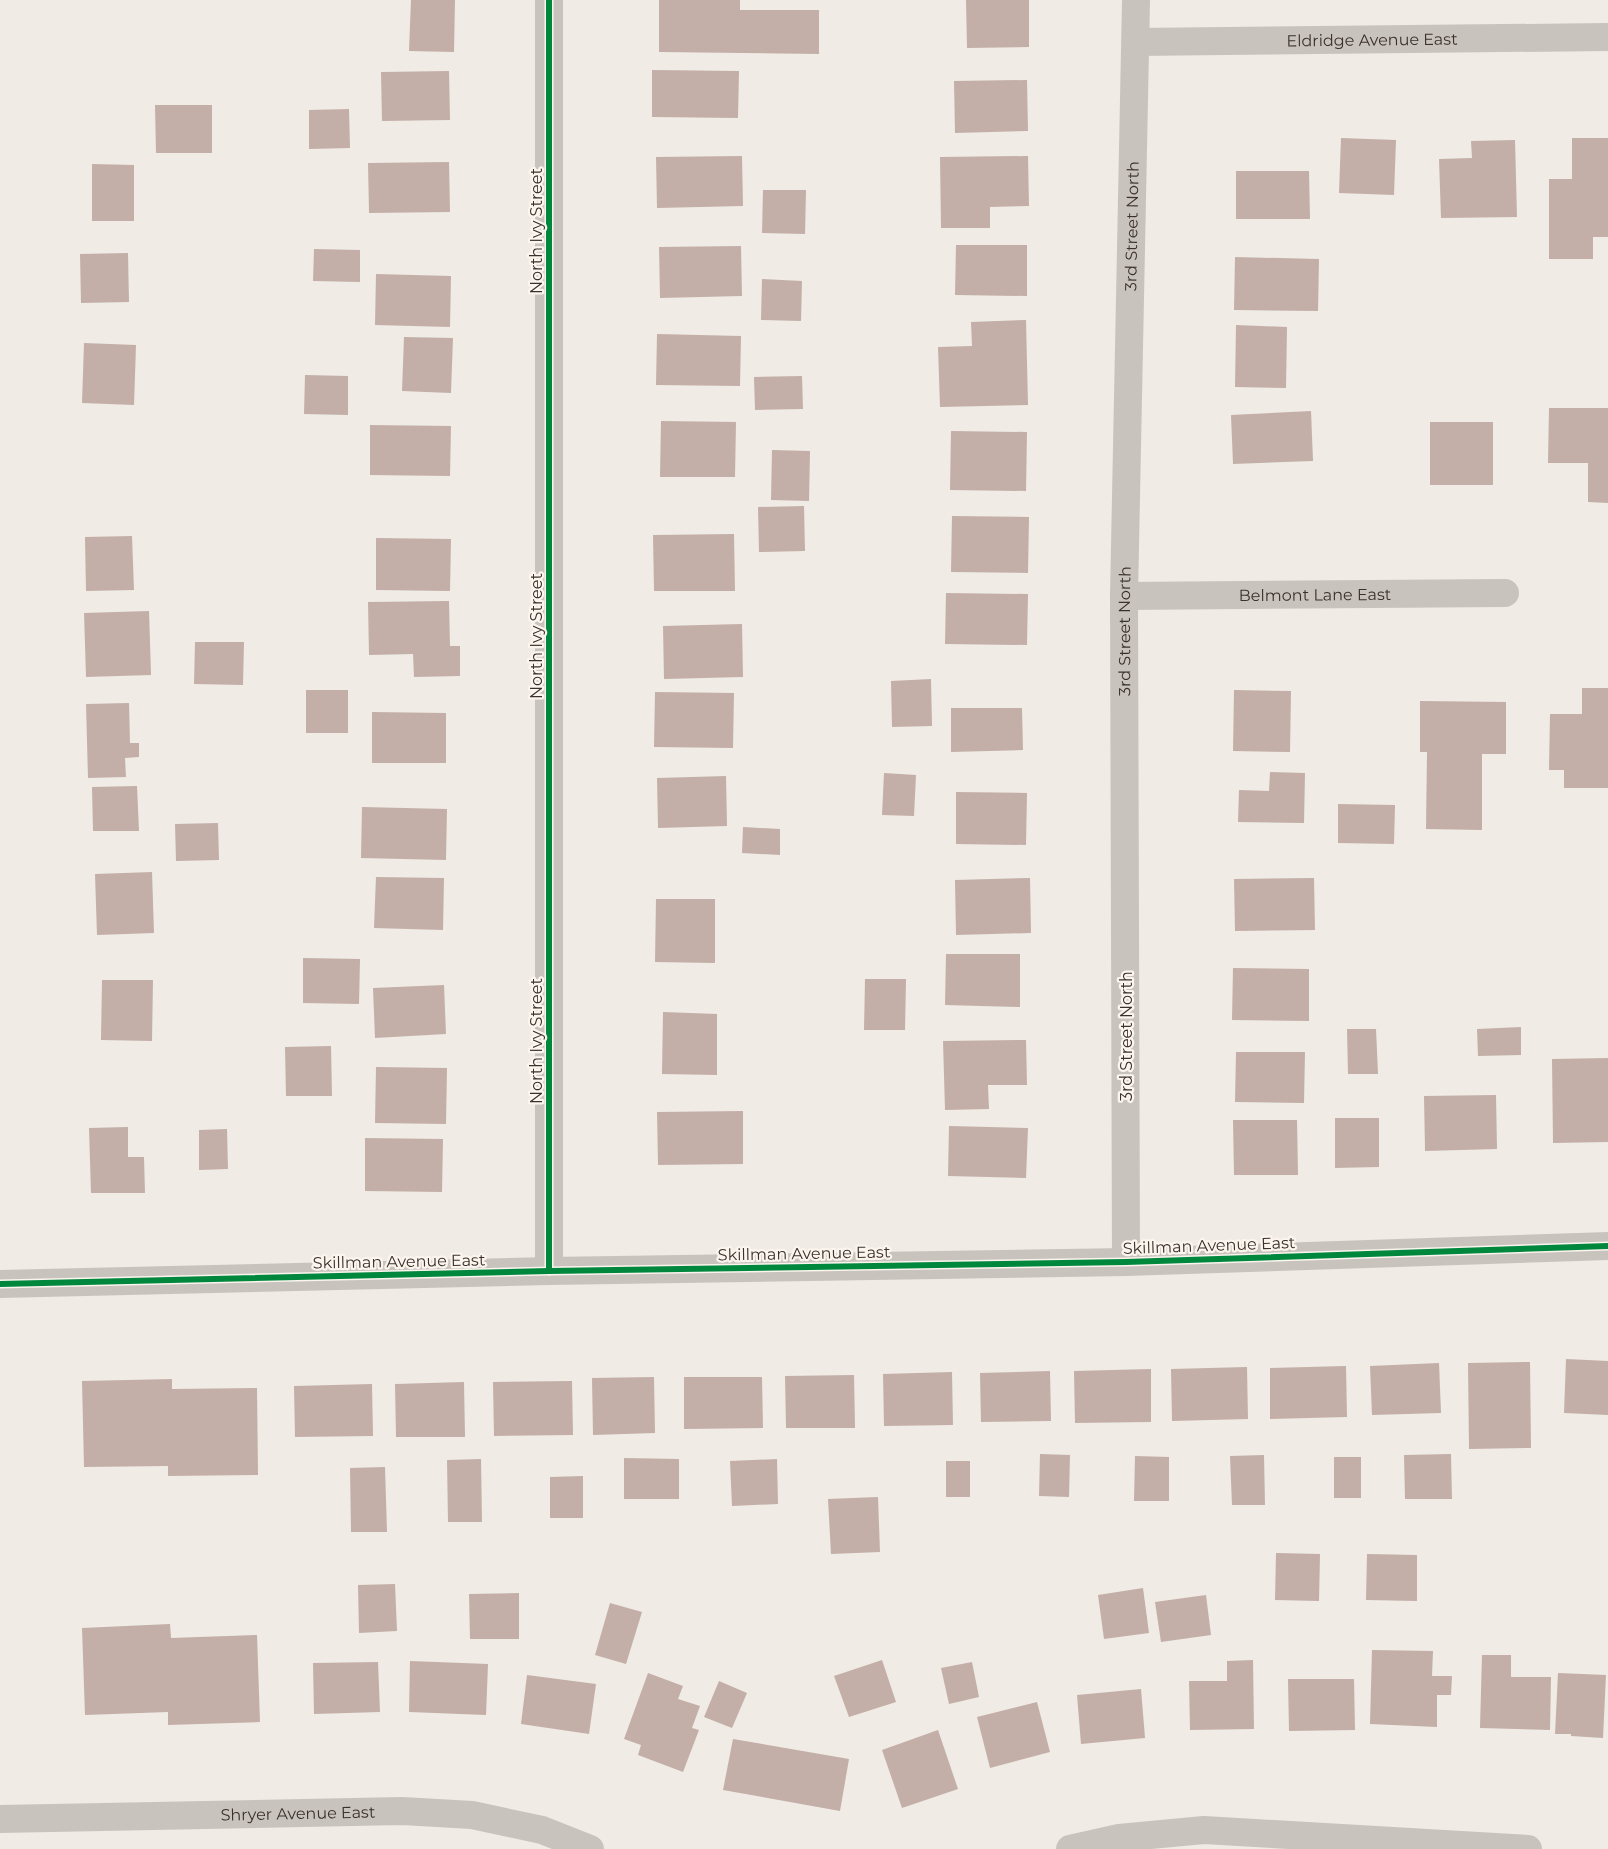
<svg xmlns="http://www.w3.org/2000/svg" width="1608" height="1849" font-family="Montserrat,sans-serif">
  <rect width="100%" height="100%" fill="#f0ebe5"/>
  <g fill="#c3afa7">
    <path d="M411,0h44l-1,52 -45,-1z"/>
    <path d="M659,0h81v10h79v44l-160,-2z"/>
    <path d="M966,0h63v47l-62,1z"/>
    <path d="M652,70l87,1 -1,47 -86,-1z"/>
    <path d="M449,71l1,49 -68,1 -1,-49z"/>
    <path d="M1027,80l1,51 -73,2 -1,-52z"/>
    <path d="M155,105h57v48h-56z"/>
    <path d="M349,109l1,39 -41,1v-39z"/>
    <path d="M1341,138l55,2 -2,55 -55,-2z"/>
    <path d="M1572,138h36v99h-15v22h-44v-80h23z"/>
    <path d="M1515,140l2,77 -76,1 -2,-59 33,-1 -1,-17z"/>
    <path d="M742,156l1,50 -86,2 -1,-51z"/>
    <path d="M1028,156l1,50 -39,1v21h-49l-1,-71z"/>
    <path d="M449,162l1,50 -81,1 -1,-50z"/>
    <path d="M92,164l42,1v56h-42z"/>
    <path d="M1236,171h73l1,48h-74z"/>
    <path d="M763,190h43l-1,44 -43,-1z"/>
    <path d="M956,245h71v51l-72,-1z"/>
    <path d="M741,246l1,50 -82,2 -1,-51z"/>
    <path d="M314,249l46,1v32l-47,-1z"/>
    <path d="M128,253l1,49 -48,1 -1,-49z"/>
    <path d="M1235,257l84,2 -1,52 -84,-1z"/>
    <path d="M376,274l75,2 -1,51 -75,-2z"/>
    <path d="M762,279l40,2 -1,40 -40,-1z"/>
    <path d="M1026,320l2,85 -88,2 -2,-60 34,-1 -1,-24z"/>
    <path d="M1236,325l51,2 -1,61 -51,-1z"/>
    <path d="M657,334l84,2 -1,50 -84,-1z"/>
    <path d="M404,337l49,1 -2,55 -49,-2z"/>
    <path d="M84,343l52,2 -2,60 -52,-2z"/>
    <path d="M305,375l43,1v39l-44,-1z"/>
    <path d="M802,376l1,33 -48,1 -1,-33z"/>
    <path d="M1549,408h59v95l-20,-1v-39h-40z"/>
    <path d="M1311,411l2,50 -80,3 -2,-49z"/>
    <path d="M661,421l75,1 -1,55h-75z"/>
    <rect x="1430" y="422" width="63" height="63"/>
    <path d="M370,425l81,1 -1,50 -80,-1z"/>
    <path d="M951,431l76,1 -1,59 -76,-1z"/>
    <path d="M772,450l38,1 -1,50 -38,-1z"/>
    <path d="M804,506l1,45 -46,1 -1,-45z"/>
    <path d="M952,516l77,1 -1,56 -77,-1z"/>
    <path d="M734,534l1,57h-81l-1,-56z"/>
    <path d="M132,536l2,54 -48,1 -1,-54z"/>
    <path d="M376,538l75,1 -1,52 -74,-1z"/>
    <path d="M946,593l82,1 -1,51 -82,-1z"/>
    <path d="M449,601l1,45h10v30l-46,1 -1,-23 -44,1 -1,-53z"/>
    <path d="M149,611l2,64 -65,2 -2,-64z"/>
    <path d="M742,624l1,53 -79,2 -1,-53z"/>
    <path d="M195,642h49l-1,43 -49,-1z"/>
    <path d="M931,679l1,47 -40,1 -1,-46z"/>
    <path d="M1582,688h26v100h-44v-18h-15l1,-56h32z"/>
    <rect x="306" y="690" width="42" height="43"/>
    <path d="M1234,690l57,1 -1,61 -57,-1z"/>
    <path d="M655,692l79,1 -1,55 -79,-1z"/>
    <path d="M1420,701l86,1v52h-24v76l-56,-1 1,-77h-7z"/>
    <path d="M129,703l1,40h9v14l-14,1 1,19 -38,1 -2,-74z"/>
    <path d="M951,708h71l1,42 -72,2z"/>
    <path d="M372,712l74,1v50h-74z"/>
    <path d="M1270,772l35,1 -1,50 -66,-1 1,-32 30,1z"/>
    <path d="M884,773l32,2 -2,41 -32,-1z"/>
    <path d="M726,776l1,50 -69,2 -1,-50z"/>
    <path d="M137,786l2,45h-46l-1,-44z"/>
    <path d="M956,792l71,1 -1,52 -70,-1z"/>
    <path d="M1338,804l57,1 -1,39 -56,-1z"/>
    <path d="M362,807l85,2 -1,51 -85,-2z"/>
    <path d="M218,823l1,37 -43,1 -1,-37z"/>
    <path d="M743,827l37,2v26l-38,-2z"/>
    <path d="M152,872l2,61 -57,2 -2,-61z"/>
    <path d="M376,877l68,1 -1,52 -69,-2z"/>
    <path d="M1030,878l1,55 -75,2 -1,-55z"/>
    <path d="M1314,878l1,52 -80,1 -1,-52z"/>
    <path d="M656,899h59v64l-60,-1z"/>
    <path d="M946,954h74v53l-75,-2z"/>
    <path d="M303,958l57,1 -1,45 -56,-1z"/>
    <path d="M1233,968l76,1v52l-77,-1z"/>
    <path d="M865,979h41l-1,51h-41z"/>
    <path d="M102,980h51l-1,61 -51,-1z"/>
    <path d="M444,985l2,49 -71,4 -2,-50z"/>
    <path d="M663,1012l54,2v61l-55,-1z"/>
    <path d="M1521,1027v28l-43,1 -1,-27z"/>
    <path d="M1347,1029h29l2,45h-30z"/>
    <path d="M1026,1040l1,45h-39l1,24 -44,1 -2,-69z"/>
    <path d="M331,1046l1,50h-46l-1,-49z"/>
    <path d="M1236,1052h69l-1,51 -69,-1z"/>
    <path d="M1608,1058v84l-55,1 -1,-84z"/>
    <path d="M376,1067l71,1 -1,56 -71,-1z"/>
    <path d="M1496,1095l1,54 -72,2 -1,-55z"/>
    <path d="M743,1111v53l-85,1 -1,-53z"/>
    <path d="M1335,1118h44v49l-44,1z"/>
    <path d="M1233,1120h64l1,55h-64z"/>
    <path d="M949,1126l79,2 -2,50 -78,-2z"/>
    <path d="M128,1127v30h16l1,36h-54l-2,-65z"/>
    <path d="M227,1129l1,40 -29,1v-40z"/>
    <path d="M365,1138l78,1 -1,53 -77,-1z"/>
    <path d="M1566,1359l42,2v54l-44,-2z"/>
    <path d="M1530,1362l1,86 -62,1 -1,-86z"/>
    <path d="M1439,1363l2,50 -69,2 -2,-49z"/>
    <path d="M1346,1366l1,51 -77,2v-51z"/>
    <path d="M1247,1367l1,52 -76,2 -1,-52z"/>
    <path d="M1151,1369v53l-76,1 -1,-52z"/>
    <path d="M1050,1371l1,50 -70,1 -1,-49z"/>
    <path d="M952,1372l1,53 -69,1 -1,-52z"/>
    <path d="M854,1375l1,53h-69l-1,-52z"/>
    <path d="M654,1377l1,56 -62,2 -1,-57z"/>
    <path d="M684,1377h78l1,51 -79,1z"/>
    <path d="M172,1379v10l85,-1 1,87 -90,1v-10l-84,1 -2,-86z"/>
    <path d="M572,1381l1,54 -79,1 -1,-54z"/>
    <path d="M464,1382l1,55h-69l-1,-53z"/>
    <path d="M372,1384l1,52 -78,1 -1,-51z"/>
    <path d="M1040,1454l30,1 -1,42 -30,-1z"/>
    <path d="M1451,1454l1,45h-47l-1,-44z"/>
    <path d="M1264,1455l1,50h-33l-2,-49z"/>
    <path d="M1135,1456l34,1v44h-35z"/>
    <rect x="1334" y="1457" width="27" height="41"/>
    <path d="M624,1458l55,1v40h-55z"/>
    <path d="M481,1459l1,63h-34l-1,-62z"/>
    <path d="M777,1459l1,45 -46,2 -2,-45z"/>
    <rect x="946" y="1461" width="24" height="36"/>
    <path d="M385,1467l2,65h-36l-1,-64z"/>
    <path d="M583,1476v42h-33v-41z"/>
    <path d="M878,1497l2,55 -49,2 -3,-55z"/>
    <path d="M1276,1553l44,1 -1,47 -44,-1z"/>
    <path d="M1367,1554l50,1v46l-51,-1z"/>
    <path d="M395,1584l2,47 -38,2 -1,-48z"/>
    <path d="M1143,1588l6,45 -45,6 -6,-44z"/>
    <path d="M519,1593v46h-49l-1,-45z"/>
    <path d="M1206,1595l5,40 -50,7 -6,-40z"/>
    <path d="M610,1603l32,9 -16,52 -31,-9z"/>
    <path d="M170,1624l1,14 86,-3 3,87 -92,3v-13l-83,3 -3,-87z"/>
    <path d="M1372,1650l61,1 -1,25h20l-1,19h-14v32l-67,-3z"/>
    <path d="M1482,1655h29v22h40l-1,53 -70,-2z"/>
    <path d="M882,1660l14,42 -47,15 -15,-41z"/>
    <path d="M1253,1660l1,69 -64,1 -1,-49h38v-20z"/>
    <path d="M410,1661l78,3 -2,51 -77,-3z"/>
    <path d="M378,1662l2,50 -66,2 -1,-51z"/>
    <path d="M972,1662l7,35 -30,7 -8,-36z"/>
    <path d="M648,1673l35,13 -5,13 22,7 -8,22 7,2 -16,42 -45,-17 3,-10 -17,-6z"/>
    <path d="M1558,1673l48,2 -3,63 -32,-2v-2h-16z"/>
    <path d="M527,1675l69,9 -7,50 -68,-10z"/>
    <path d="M1288,1679h66l1,51 -66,1z"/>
    <path d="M719,1681l28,12 -15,35 -28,-11z"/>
    <path d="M1141,1689l4,49 -64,6 -4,-49z"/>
    <path d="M1037,1702l13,50 -60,16 -13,-51z"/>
    <path d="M938,1730l20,59 -56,19 -20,-58z"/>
    <path d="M733,1739l116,20 -9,52 -117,-21z"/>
  </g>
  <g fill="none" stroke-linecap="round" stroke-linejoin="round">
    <g stroke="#c9c3be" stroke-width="28">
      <path d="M549,0v1271"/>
      <path id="s1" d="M1136,42l472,-5"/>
      <path id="s2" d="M1124,596l381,-3"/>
      <path id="s3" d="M1126,1262l-2,-666 12,-596"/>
      <path d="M0,1284l549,-13 577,-9 482,-16"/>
      <path id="s4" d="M0,1819l402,-8 70,4 70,15 48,19"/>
      <path d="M1070,1849l49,-11 85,-8 324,19"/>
    </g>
    <defs>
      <g id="cycleway">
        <path d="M549,0v1271"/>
        <path d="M0,1284l549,-13 577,-9 482,-16"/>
      </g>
    </defs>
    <use href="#cycleway" stroke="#fbf5ee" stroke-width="9"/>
    <use href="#cycleway" stroke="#00873e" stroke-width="6"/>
  </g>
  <g text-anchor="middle" stroke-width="4.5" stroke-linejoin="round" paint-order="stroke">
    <g font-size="16" fill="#3b302b" stroke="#fbf5ee">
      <text dy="6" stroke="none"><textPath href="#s1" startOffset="236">Eldridge Avenue East</textPath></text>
      <text dy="6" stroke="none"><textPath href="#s3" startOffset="1036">3rd Street North</textPath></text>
      <text transform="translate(536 231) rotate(-90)" y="6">North Ivy Street</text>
      <text dy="6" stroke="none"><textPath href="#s2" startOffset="191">Belmont Lane East</textPath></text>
      <text dy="6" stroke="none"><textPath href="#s3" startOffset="631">3rd Street North</textPath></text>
      <text transform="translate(536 636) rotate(-90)" y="6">North Ivy Street</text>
      <text transform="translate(1126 1036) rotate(-90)" y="6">3rd Street North</text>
      <text transform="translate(536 1041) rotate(-90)" y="6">North Ivy Street</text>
      <text transform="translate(1209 1245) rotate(-2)" y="6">Skillman Avenue East</text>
      <text transform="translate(804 1253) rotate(-1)" y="6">Skillman Avenue East</text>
      <text transform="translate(399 1261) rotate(-1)" y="6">Skillman Avenue East</text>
      <text dy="6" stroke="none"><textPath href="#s4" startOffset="298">Shryer Avenue East</textPath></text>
    </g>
  </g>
</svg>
